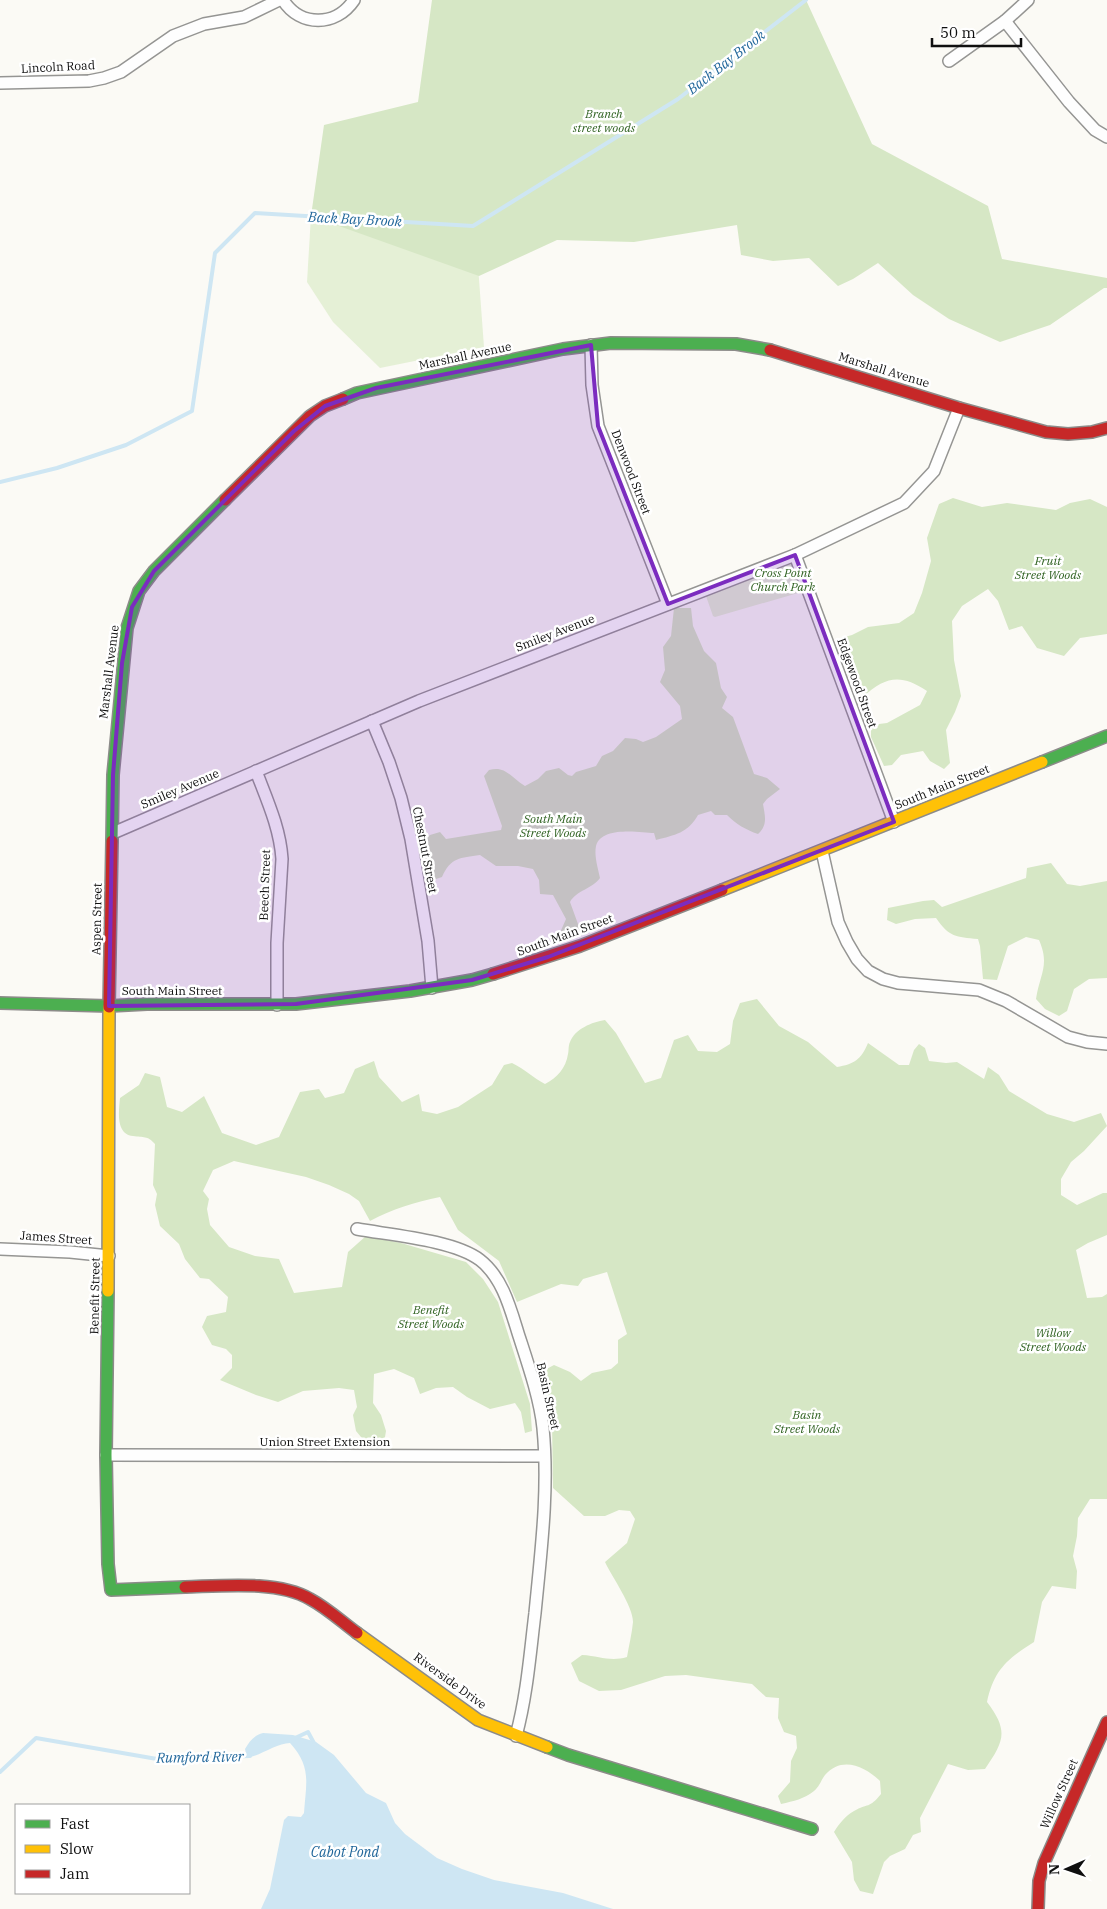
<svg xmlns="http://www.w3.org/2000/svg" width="1107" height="1909" font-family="'IBM Plex Serif',serif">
  <rect width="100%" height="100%" fill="#fbfaf5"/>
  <g fill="#e5f0d6">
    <path d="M311,216l133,8 33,28 7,95 -104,21 -47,-46 -26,-40z"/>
    <path d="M786,561l7,1 12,29 -90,26 -2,-1 -7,-20z"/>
  </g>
  <g fill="#d6e7c5">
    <path d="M432,0h374l66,144 116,62 14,53 105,19v10h-3l-54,37 -50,17 -51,-23 -36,-24 -35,-32 -25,16 -15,7 -29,-28 -36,3 -32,-6 -4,-30 -103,17 -77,-2 -78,36 -168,-60 13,-91 94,-23z"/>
    <path d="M953,498l29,9 25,-4 49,7 14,-7 20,-4 17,8v127l-27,4 -16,18 -27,-8 -15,-22 -13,4 -11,-29 -10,-12 -26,17 -10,15 2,39 7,36 -6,16 -9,18 4,33 -6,6 -14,-8 -7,-10 -22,4 -9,10 -8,1 -13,-29v-12l16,-2 33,-18 7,-14c-26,-17 -41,-15 -64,6l-15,-21 -7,-38 11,-3 16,-8 31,-4 15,-10 8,-20 9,-32 -4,-23 12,-34z"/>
    <path d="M674,608h17l2,18 11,25 12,12 5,25 6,9 -5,11 11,9 21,57 13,4 13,11 -13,10 -4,5c2,12 5,21 -5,30 -12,-4 -22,-10 -31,-19h-12l-4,-4 -13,4c-10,18 -23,20 -42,25l-2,-7c-15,-1 -53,-7 -58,13 -2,10 2,22 4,32 -8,11 -23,12 -30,24l12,33 -27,9 11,-25 -13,-24 -13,-1 -1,-14 -6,-11 -15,-3h-22l-16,-11c-20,3 -29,2 -38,22l-15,5c-6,-13 -10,-24 -7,-38l10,-9 10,-3 6,7 55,-9 1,-4 -18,-50 5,-6c17,-5 22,8 36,16l13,-7 8,-8 13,-3 9,7 4,1 4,-4 20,-6 6,-10 11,-5 12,-13 11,1 7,3 13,-5 26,-18 -2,-13 -20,-24 5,-12 -2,-23 8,-11z"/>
    <path d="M1051,863l16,21 13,2 27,-5v97l-18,1 -15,10 -7,22 -8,5 -14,-7 -9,-10c4,-25 14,-34 3,-59l-13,-3 -18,9 -11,34 -14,-1 -3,-33 -2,-7c-22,-2 -29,-2 -42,-21l-21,1 -19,5 -9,-4 1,-12 35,-7 11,-1 8,7 84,-29 1,-10z"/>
    <path d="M757,999l22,27 29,16 29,25c17,-3 24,-7 31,-24l31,22h10l5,-15 5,-6 6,4 4,13 17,2 11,-1 27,17 4,-12 11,8 10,16 38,23 27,8 27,-9 6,13 -23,25 -13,11 -10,17v16l16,10 26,-12h4v42l-19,8 -12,7 11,48 15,-1 5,-3v205h-17l-12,19 -1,18 -4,20 4,15 -1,18 -24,-3 -10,16 -8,40c-27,17 -40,28 -47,60 22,29 17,39 -2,67l-17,1 -20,-6 -28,54 1,14 -8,3 -8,14 -15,7 -6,6 -11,32 -13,-3 -6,-11 -2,-18 -18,-30c5,-8 11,-16 20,-21 14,-8 15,-2 27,-17l-1,-13c-14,-14 -38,-26 -55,-6 -4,5 -5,11 -11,16 -10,8 -20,10 -33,13l-3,-8 12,-14 1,-21 6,-13 -1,-12 -12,-4 -6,-14 1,-20 -13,-1 -14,-13 -66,-9 -21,1 -44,14 -22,1 -20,-10 -8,-18 11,-8c18,1 28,7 45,2 2,-12 5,-24 6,-35 0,-16 -21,-45 -28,-60l22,-19 8,-24 -5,-8 -11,-1 -14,6h-21l-31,-28 -1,-66 -13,-49 15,-8 16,7 11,9 11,-8 19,-4 7,-6v-23l9,-6 -20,-62 -24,7 -5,7 -17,-2 -44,18 -18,-41 -41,-31 -18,-33c-25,5 -48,12 -70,24l-11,-20 -10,-7 -20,-9 -23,-8 -72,-16 -21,9 -10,21 6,8 -2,10 3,16 19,22 26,9 24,3 15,34 48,-6 6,-35 18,-16 35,7 65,19 17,17 15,23 32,102 2,27 -7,2 -4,-21 -6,-9 -25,6 -23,-12 -14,-10 -17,1 -16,6 -6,-16 -20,-9 -20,5 -1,29 8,12 5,16 -2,12h-18l-10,-12 -3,-16 4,-8 -3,-17 -15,-2 -36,3 -25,11 -22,-7 -36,-15 12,-12v-13l-6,-6 -14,-4 -10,-18 5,-11 19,-4 2,-15 -19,-18 -9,-1 -15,-19 -6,-15 -19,-18 -5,-21 2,-11 -4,-9 2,-41c-8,-9 -11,-6 -22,-8 -18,-2 -14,-26 -13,-38l19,-13 6,-12 15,4 7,30 15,5 22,-16 18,37 34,12 23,-8 21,-45 19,-3 6,9 19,-5 11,-24 19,-8 5,16 23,25 17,-8 3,17 15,3 21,-7 34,-22 12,-20 8,-2c13,6 21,15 33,21 12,-6 21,-16 23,-30 1,-3 0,-8 2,-12 5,-13 22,-20 35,-22l11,13 29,50 16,-5 13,-38 14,-5 10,16 19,1 13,-8 3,-23 7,-18z"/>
  </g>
  <path fill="#cee6f3" d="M263,1733l30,2 23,7 18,13 32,38 20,10 9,20 10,11 32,24 25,11 32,11 69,13 50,16h-352l9,-20 14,-69 4,-4 13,1 3,-4c2,-30 8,-46 -14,-70 -13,0 -28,12 -43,15l-2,-9c4,-7 9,-14 18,-16z"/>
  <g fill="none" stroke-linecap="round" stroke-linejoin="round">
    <g stroke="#cee6f3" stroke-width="4">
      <path d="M0,482l57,-14 69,-23 66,-34 23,-158 40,-40 218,13 205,-127 128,-99"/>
      <path d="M293,1739l15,-7 7,13"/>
      <path d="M0,1772l36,-34 121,21 93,-3"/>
    </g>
    <defs>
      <g id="street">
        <path d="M283,0c17,27 53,27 71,0"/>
        <path d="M1005,21l64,81 26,28 12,7"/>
        <path d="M949,61l56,-40 23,-21"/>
        <path d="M0,83l89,-2 15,-3 17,-6 52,-36 31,-12 40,-7 35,-17"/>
        <path d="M591,345l1,40 6,41 70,178"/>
        <path d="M795,555l99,267"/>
        <path d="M372,721l17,41 12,36 10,41 17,102 4,47"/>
        <path d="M256,771c11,29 24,57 26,88l-5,84v62"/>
        <path d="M113,833l306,-132 376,-146 109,-52 30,-32 25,-63"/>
        <path d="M822,851l16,71 9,20 10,17 11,12 15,8 15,4 81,7 27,11 62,36 19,5 20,2"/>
        <path d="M357,1229c33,6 97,11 123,31 22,17 30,47 38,73 9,28 22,65 25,95 6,62 -2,123 -8,185 -5,41 -8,82 -19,123"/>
        <path d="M0,1249l70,3 39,4"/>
        <path d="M106,1455l438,1"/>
      </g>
      <g id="fast">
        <path d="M343,399l14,-6 206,-44 48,-6 125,1 34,6"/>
        <path d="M1042,762l65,-26"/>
        <path d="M112,841l1,-66 14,-147 12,-37 15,-20 71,-71"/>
        <path d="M0,1003l109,3 38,-2h149l114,-13 62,-11 21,-6"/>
        <path d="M108,1291l-2,164 2,109 3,26 74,-3"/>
        <path d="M547,1747l21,8 244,74"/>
      </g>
      <g id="slow">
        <path d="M722,890l320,-128"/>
        <path d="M108,1291l1,-284"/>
        <path d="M357,1633l121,87 69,27"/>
      </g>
      <g id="jam">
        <path d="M770,350l189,58 87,24 22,2 24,-2 15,-4"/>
        <path d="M225,500l85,-84 15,-10 18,-7"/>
        <path d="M493,974l87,-28 142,-56"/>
        <path d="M109,1007l3,-166"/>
        <path d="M185,1587c36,-1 93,-7 125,12 17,9 32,23 47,34"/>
        <path d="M1038,1909l1,-28 5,-18 63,-141"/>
      </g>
    </defs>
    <use href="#street" stroke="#959593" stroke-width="14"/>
    <use href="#fast" stroke="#8c8b89" stroke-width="14"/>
    <use href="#slow" stroke="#8c8b89" stroke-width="14"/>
    <use href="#jam" stroke="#8c8b89" stroke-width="14"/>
    <use href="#street" stroke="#fefefe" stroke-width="11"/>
    <use href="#fast" stroke="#4caf50" stroke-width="11"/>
    <use href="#slow" stroke="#ffc107" stroke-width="11"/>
    <use href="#jam" stroke="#c62828" stroke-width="11"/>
  </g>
  <path fill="#7b2cbf" fill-opacity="0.2" stroke="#7b2cbf" stroke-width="4" stroke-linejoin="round" d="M591,345l7,81 70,178 127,-49 99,267 -346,135 -76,23 -176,24 -187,2 4,-231 9,-112 10,-56 22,-36 140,-140 31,-25 51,-18z"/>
  <g text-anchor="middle" stroke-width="5" stroke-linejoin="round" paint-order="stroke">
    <g font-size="12" fill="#0f0f0f" stroke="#fff">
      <text transform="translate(58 67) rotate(-3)" y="4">Lincoln Road</text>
      <text transform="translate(465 356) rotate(-12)" y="4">Marshall Avenue</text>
      <text transform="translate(884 370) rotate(17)" y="4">Marshall Avenue</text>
      <text transform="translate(631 472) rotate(69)" y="4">Denwood Street</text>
      <text transform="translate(555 633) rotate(-21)" y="4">Smiley Avenue</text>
      <text transform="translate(109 672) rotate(-83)" y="4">Marshall Avenue</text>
      <text transform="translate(857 683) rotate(70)" y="4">Edgewood Street</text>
      <text transform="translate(942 787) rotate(-22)" y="4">South Main Street</text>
      <text transform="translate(180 789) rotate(-23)" y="4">Smiley Avenue</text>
      <text transform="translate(425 850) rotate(79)" y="4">Chestnut Street</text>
      <text transform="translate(265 885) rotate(-88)" y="4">Beech Street</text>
      <text transform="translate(97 919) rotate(-89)" y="4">Aspen Street</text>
      <text transform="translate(565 935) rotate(-20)" y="4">South Main Street</text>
      <text x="172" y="995">South Main Street</text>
      <text transform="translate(56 1238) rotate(4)" y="4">James Street</text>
      <text transform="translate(95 1296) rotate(-89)" y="4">Benefit Street</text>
      <text transform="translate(548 1396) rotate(77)" y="4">Basin Street</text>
      <text x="325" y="1446">Union Street Extension</text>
      <text transform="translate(450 1681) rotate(36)" y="4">Riverside Drive</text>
      <text transform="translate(1059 1794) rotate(-66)" y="4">Willow Street</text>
    </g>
    <g font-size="12" font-style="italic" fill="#316323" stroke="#fff">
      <text x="604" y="118">Branch<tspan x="604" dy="14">street woods</tspan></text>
      <text x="1048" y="565">Fruit<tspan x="1048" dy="14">Street Woods</tspan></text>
      <text x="783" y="577">Cross Point<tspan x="783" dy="14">Church Park</tspan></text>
      <text x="553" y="823">South Main<tspan x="553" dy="14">Street Woods</tspan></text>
      <text x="431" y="1314">Benefit<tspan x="431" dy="14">Street Woods</tspan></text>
      <text x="1053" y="1337">Willow<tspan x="1053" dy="14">Street Woods</tspan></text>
      <text x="807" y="1419">Basin<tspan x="807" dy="14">Street Woods</tspan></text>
    </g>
    <g font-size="14" font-style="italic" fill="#20669a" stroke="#fff">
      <text transform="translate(726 62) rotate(-38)" y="5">Back Bay Brook</text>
      <text transform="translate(355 219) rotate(3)" y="5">Back Bay Brook</text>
      <text transform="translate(200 1757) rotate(-1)" y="5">Rumford River</text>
      <text x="345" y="1857">Cabot Pond</text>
    </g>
  </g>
  <rect x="15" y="1804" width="175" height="90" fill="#ffffff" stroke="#9f9f9f"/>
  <rect x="25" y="1820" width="25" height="8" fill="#4caf50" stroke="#9f9f9f"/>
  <text x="60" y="1829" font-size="15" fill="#0f0f0f">Fast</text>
  <rect x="25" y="1845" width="25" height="8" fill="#ffc107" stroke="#9f9f9f"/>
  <text x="60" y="1854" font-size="15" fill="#0f0f0f">Slow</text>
  <rect x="25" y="1870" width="25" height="8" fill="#c62828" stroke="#9f9f9f"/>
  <text x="60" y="1879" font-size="15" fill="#0f0f0f">Jam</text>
  <g transform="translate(1067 1869) rotate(268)" stroke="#ffffff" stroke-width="4" paint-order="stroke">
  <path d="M0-4L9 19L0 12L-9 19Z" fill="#0f0f0f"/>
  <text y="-8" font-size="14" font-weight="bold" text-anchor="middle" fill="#0f0f0f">N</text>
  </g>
  <path d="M932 38v8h89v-8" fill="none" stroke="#0f0f0f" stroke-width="2.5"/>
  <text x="940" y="38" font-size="15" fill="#0f0f0f" stroke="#ffffff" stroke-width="4" paint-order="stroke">50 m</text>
</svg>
